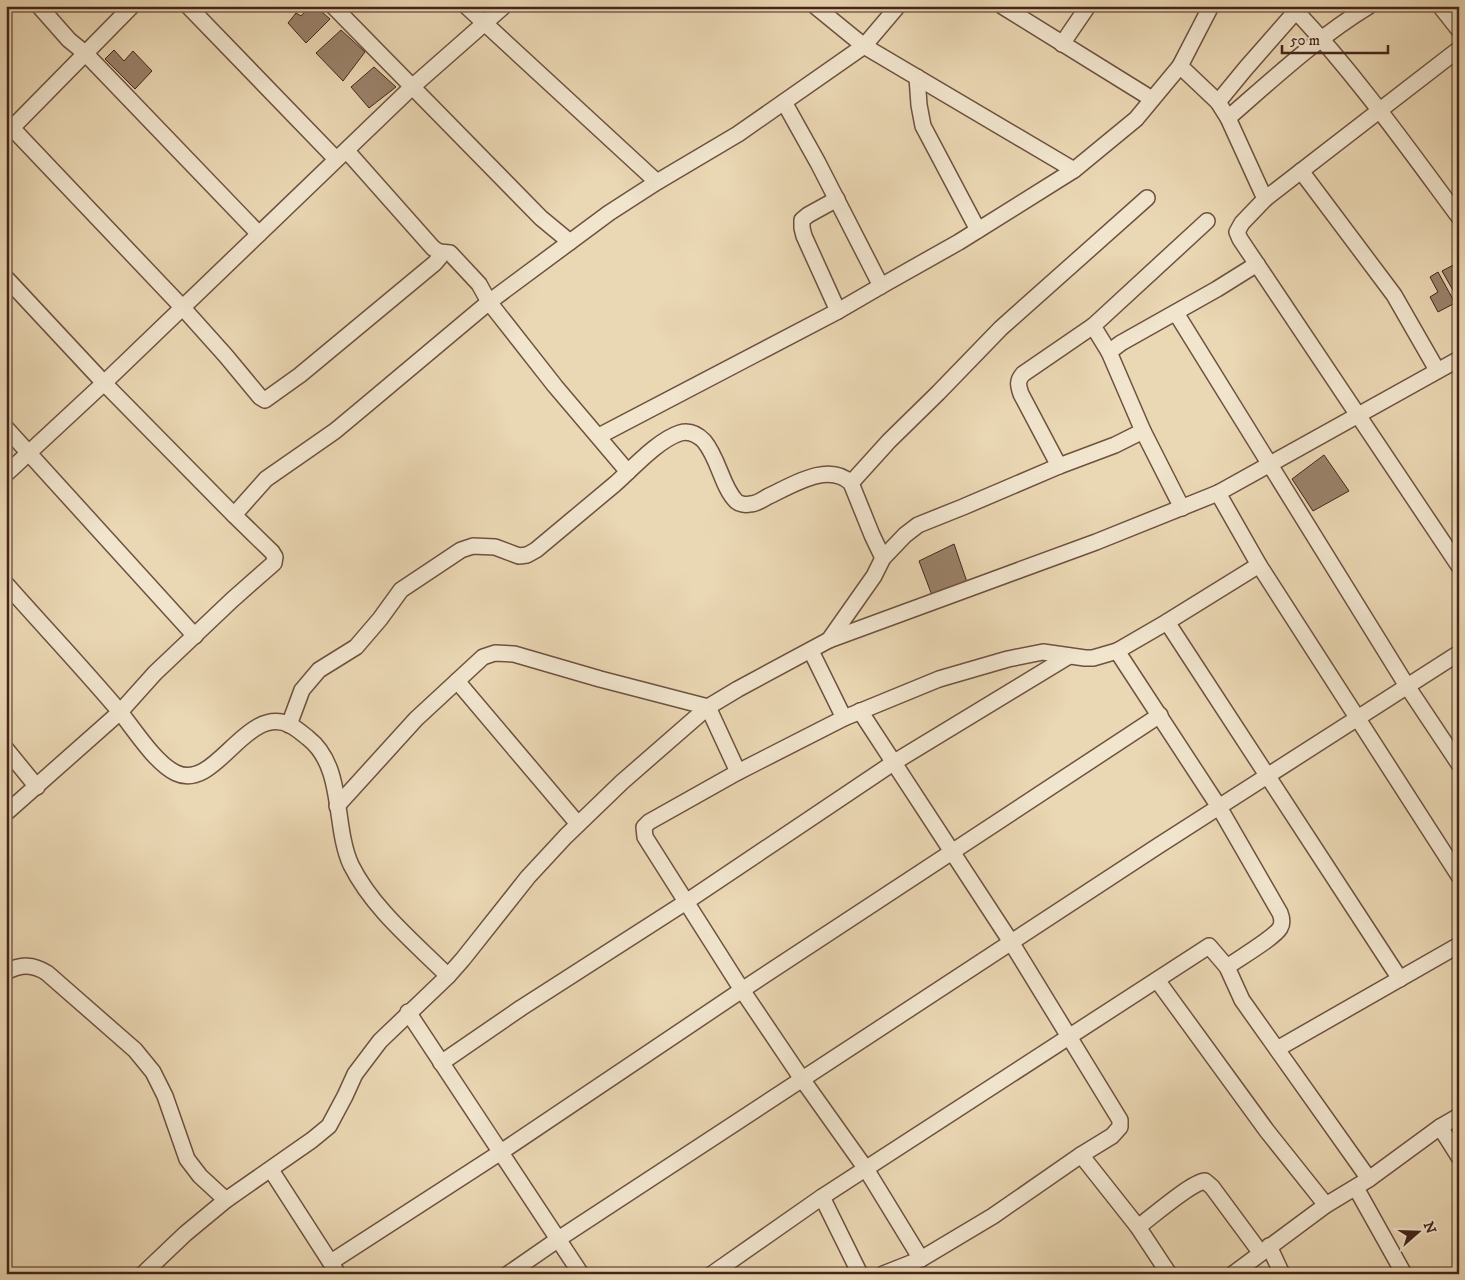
<svg xmlns="http://www.w3.org/2000/svg" width="1465" height="1280" font-family="'IM FELL DW Pica',serif">
  <rect width="100%" height="100%" fill="#ead7b3"/>
  <filter id="stains"><feTurbulence type="fractalNoise" baseFrequency=".004" numOctaves="4"/><feColorMatrix values="0 0 0 0 .2 0 0 0 0 .09 0 0 0 0 .02 0 0 0 .5 -.17"/></filter>
  <radialGradient id="worn" r=".72"><stop offset=".6" stop-color="#630" stop-opacity="0"/><stop offset="1" stop-color="#630" stop-opacity=".3"/></radialGradient>
  <g fill="#9a826a" stroke="#44251a">
    <path d="M310,6h5l15,13 -24,24 -18,-20 8,-10 5,3z"/>
    <path d="M341,30l24,22 -22,29 -27,-28z"/>
    <path d="M114,50l10,11 9,-10 19,20 -17,18 -30,-30z"/>
    <path d="M374,67l22,20 -27,21 -18,-21z"/>
    <path d="M1459,262v37h-1l-16,-28z"/>
    <path d="M1438,272l17,31 -17,9 -8,-15 8,-5 -8,-15z"/>
    <path d="M1324,455l25,36 -36,20 -21,-32z"/>
    <path d="M954,544l14,41 -35,13 -14,-37z"/>
  </g>
  <g fill="none" stroke-linecap="round" stroke-linejoin="round">
    <defs>
      <g id="minor">
        <path d="M39,6l30,34 16,13 174,181"/>
        <path d="M188,6l148,153"/>
        <path d="M333,6l208,212 29,24"/>
        <path d="M466,6l191,176"/>
        <path d="M815,6l49,40 210,124"/>
        <path d="M1002,6l150,93"/>
        <path d="M1302,6l-6,5c60,64 111,136 163,206"/>
        <path d="M1440,6l19,24"/>
        <path d="M1062,44l26,-38"/>
        <path d="M1459,49l-194,150 -23,24 -5,9 3,7 219,327"/>
        <path d="M1180,66l31,-60"/>
        <path d="M917,77l2,28 4,21 55,104"/>
        <path d="M784,102l34,61 63,123 78,-44 115,-72 62,-51 44,-53 38,36 10,16 37,81"/>
        <path d="M1218,102l28,-34 50,-57 -5,-5"/>
        <path d="M1228,118c45,-39 90,-81 141,-112"/>
        <path d="M12,128l171,180 43,48 34,41 5,3 35,-25 135,-112 5,-6 -1,-5 -6,-4 -86,-97"/>
        <path d="M6,134l126,-128"/>
        <path d="M1301,171l93,124 43,75"/>
        <path d="M837,199l-29,16 -6,5v8l2,8 34,75"/>
        <path d="M439,252l11,1 29,31 10,18 66,84 73,86"/>
        <path d="M6,278l98,105 130,132"/>
        <path d="M1176,313l231,373 52,78"/>
        <path d="M1109,352l-16,-26 114,-105"/>
        <path d="M6,428l189,208"/>
        <path d="M1143,431l39,77"/>
        <path d="M599,436l239,-125 43,-25"/>
        <path d="M1059,466l-38,-72c-3,-9 -4,-13 2,-20l70,-48"/>
        <path d="M6,474l98,-91 308,-296 92,-81"/>
        <path d="M851,483l38,-42 49,-48 63,-65 146,-130"/>
        <path d="M1218,493l41,72 200,311"/>
        <path d="M6,584c38,43 77,84 114,128 14,17 35,51 56,61 40,19 70,-70 114,-48 6,3 13,9 18,13 37,29 25,88 43,127 22,44 63,77 97,111"/>
        <path d="M1167,622l233,357"/>
        <path d="M829,640l267,-98 122,-49 241,-134"/>
        <path d="M811,651l33,67"/>
        <path d="M1117,651l102,156 61,106c2,5 3,10 0,15 -6,10 -42,31 -53,39"/>
        <path d="M457,681l121,143"/>
        <path d="M860,711l151,231 109,178v7l-8,9 -31,19 -88,61 -72,43 -38,15"/>
        <path d="M289,725l13,-35 17,-20 37,-23 24,-28 21,-29 60,-40 12,-4 22,1 24,9 8,-1 9,-5c26,-22 53,-44 79,-66 18,-16 43,-44 65,-51 10,-3 18,2 24,8 15,18 18,46 32,60 3,3 9,4 14,3 6,0 12,-4 17,-7 24,-11 61,-36 84,-14l21,52 11,23"/>
        <path d="M6,749l31,38"/>
        <path d="M337,806l79,-87 67,-62 12,-4 19,1 86,25 108,28 30,65"/>
        <path d="M6,813l114,-101 35,-39 77,-73 42,-37 1,-6 -3,-5 -38,-37 32,-36 69,-48 30,-25 124,-104 120,-89 48,-31 81,-48 126,-88 34,-40"/>
        <path d="M6,972c15,-8 27,-8 41,1l88,77 18,22 12,24 22,63 13,17 26,24"/>
        <path d="M1157,980l110,151 59,74"/>
        <path d="M408,1012l173,262"/>
        <path d="M1277,1049l182,-104"/>
        <path d="M441,1063l80,-55 165,-106 207,-139 176,-107"/>
        <path d="M1440,1127l19,30"/>
        <path d="M1081,1155l57,72 31,47"/>
        <path d="M271,1170l67,104"/>
        <path d="M1356,1188l48,86"/>
        <path d="M822,1197l38,77"/>
        <path d="M1138,1227c14,-10 52,-44 67,-46l7,6 48,65"/>
        <path d="M1269,1246l13,28"/>
        <path d="M921,1259l-55,-90 -64,-90 -60,-89 -97,-153 -1,-10 5,-5 89,-50 106,-54 95,-39 69,-20 35,-7 42,6h8l24,-7 50,-29 92,-57"/>
        <path d="M331,1262l170,-110 241,-162 418,-275"/>
        <path d="M143,1274l42,-40 41,-34 86,-60 17,-14 16,-30 10,-22 25,-33 68,-65 15,-17 65,-82 38,-41 56,-54 86,-75 30,-18 91,-49 45,-64 9,-18 22,-23 13,-10 45,-18 96,-41 56,-21 28,-14 -34,-79 12,-9 96,-54 40,-25"/>
        <path d="M508,1274l55,-38 595,-390 301,-193"/>
        <path d="M712,1274l110,-77 387,-251 18,21 15,33 127,179"/>
        <path d="M1233,1274l93,-69 43,-26 71,-52 19,-11"/>
      </g>
    </defs>
    <use href="#minor" stroke="#6e5240" stroke-width="18"/>
    <use href="#minor" stroke="#f1e5ce" stroke-width="15"/>
  </g>
  <rect width="1465" height="1280" fill="none" stroke="#ead7b3" stroke-width="25"/>
  <rect x="8" y="8" width="1450" height="1265" fill="none" stroke="#44251a" stroke-width="2.5"/>
  <rect x="12" y="12" width="1440" height="1255" fill="none" stroke="#44251a"/>
  <g transform="translate(1418 1232) rotate(70)" stroke="#f1e5ce" stroke-width="4" paint-order="stroke">
  <path d="M0-4L9 19L0 12L-9 19Z" fill="#44251a"/>
  <text y="-8" font-size="14" font-weight="bold" text-anchor="middle" fill="#44251a">N</text>
  </g>
  <path d="M1282 45v8h106v-8" fill="none" stroke="#44251a" stroke-width="2.5"/>
  <text x="1290" y="45" font-size="15" fill="#44251a" stroke="#f1e5ce" stroke-width="4" paint-order="stroke">50 m</text>
  <rect width="100%" height="100%" filter="url(#stains)"/>
  <rect width="100%" height="100%" fill="url(#worn)"/>
</svg>
